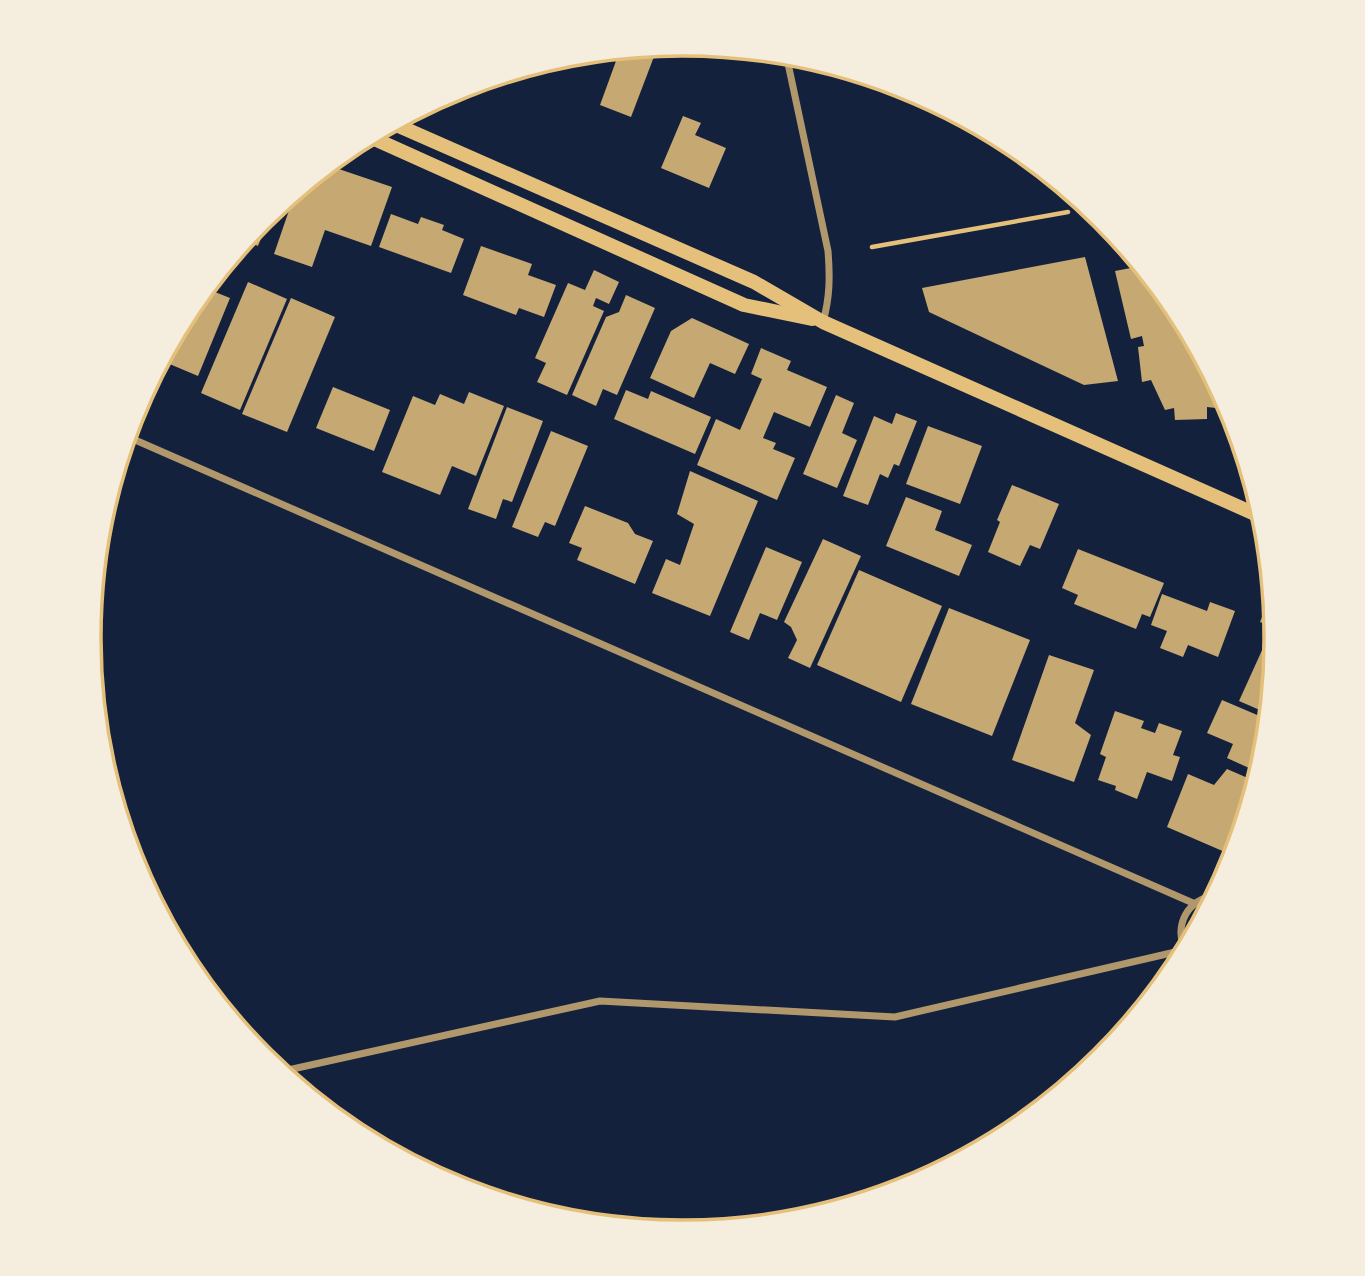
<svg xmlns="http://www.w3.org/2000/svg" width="1365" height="1276" font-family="'Fira Sans Condensed',sans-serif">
  <rect width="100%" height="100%" fill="#14213d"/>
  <g fill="#c6a872">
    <path d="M639,48l16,6 -24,63 -31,-12 20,-55z"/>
    <path d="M683,116l18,7 -6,12 31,13 -17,40 -48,-20z"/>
    <path d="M327,165l65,22 -21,59 -46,-16 -13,37 -38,-13 22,-64z"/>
    <path d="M273,209l-15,37 -14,-6 19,-22z"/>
    <path d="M391,214l27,10 3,-7 23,8 -2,5 22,9 -13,34 -72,-26z"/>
    <path d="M481,246l51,18 -4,11 28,10 -12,32 -25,-9 -3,7 -53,-20z"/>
    <path d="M1085,257l33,124 -34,4 -155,-73 -7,-24z"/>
    <path d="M1135,258l42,50 45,84 3,17 -18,-2v12l-32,1 -1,-12 -9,2 -14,-30 -9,2 -4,-35 6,-1 -2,-10 -11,3 -16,-68 21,-4z"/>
    <path d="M594,270l25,12 -10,22 -13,-6 -3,8 11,5 -37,84 -30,-13 9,-19 -11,-5 33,-75 17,7z"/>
    <path d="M248,282l39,17 -47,111 -39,-17z"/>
    <path d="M205,288l25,10 -32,78 -38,-16 29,-52z"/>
    <path d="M626,295l29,13 -38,87 -14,-6 -7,17 -24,-11 34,-78 13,-5z"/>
    <path d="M291,298l44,19 -48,115 -45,-18z"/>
    <path d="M692,318l57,26 -14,30 -25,-11 -16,35 -44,-20 21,-47z"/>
    <path d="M761,348l30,13 -4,9 40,17 -17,40 -36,-15 -11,26 13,5 -3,6 22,9 -18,42 -80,-35 19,-46 24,11 22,-51 -11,-5z"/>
    <path d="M333,387l57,23 -16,41 -58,-23z"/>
    <path d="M626,390l22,9 3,-8 60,26 -16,37 -81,-35z"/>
    <path d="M469,392l35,14 -28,70 -24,-10 -12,29 -58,-23 31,-76 22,9 5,-11 24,10z"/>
    <path d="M836,395l18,8 -12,30 15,7 -20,48 -34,-14z"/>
    <path d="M507,407l36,14 -31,81 -9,-3 -7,20 -28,-10z"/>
    <path d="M896,413l21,8 -18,45 -5,-2 -6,14 -8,-4 -12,31 -25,-9 31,-80 18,8z"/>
    <path d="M928,426l54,20 -22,58 -54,-20z"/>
    <path d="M551,431l37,15 -33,80 -10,-4 -7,15 -26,-10z"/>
    <path d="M690,471l68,30 -48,115 -58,-23 14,-34 14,6 14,-41 -17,-10z"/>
    <path d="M1012,485l47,19 -19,45 -10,-4 -10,21 -32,-14 12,-30 -3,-2z"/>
    <path d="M906,497l36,14 -7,19 37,15 -13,31 -73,-30z"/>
    <path d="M585,506l43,17 7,11 18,7 -18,43 -58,-24 5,-12 -13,-5z"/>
    <path d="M823,539l38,17 -51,112 -22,-10 9,-18 -6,-13 -7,-5z"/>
    <path d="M766,547l36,15 -25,58 -17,-7 -11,27 -19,-8z"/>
    <path d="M1078,549l86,34 -14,34 -8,-3 -6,15 -62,-25 4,-9 -16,-7z"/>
    <path d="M859,570l83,36 -41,96 -84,-37z"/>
    <path d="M1272,591l4,38 -16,-7z"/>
    <path d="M1162,594l45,17 3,-9 25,9 -17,46 -30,-12 -5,12 -23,-9 7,-17 -16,-6z"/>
    <path d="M949,608l81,32 -38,96 -81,-32z"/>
    <path d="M1268,637l8,4 -7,73 -30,-13z"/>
    <path d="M1049,655l45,15 -19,53 16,12 -17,47 -62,-22z"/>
    <path d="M1222,700l47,20 -4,34 -5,19 -33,-15 6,-14 -26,-11z"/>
    <path d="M1115,711l29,10 -3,7 14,5 4,-10 23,8 -9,24 7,2 -8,24 -25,-9 -10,27 -22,-9 1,-4 -18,-6 8,-23 -6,-3z"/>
    <path d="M1227,769l30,13 -23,74 -67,-29 21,-53 26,11z"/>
  </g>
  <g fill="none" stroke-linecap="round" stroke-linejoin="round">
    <path stroke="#e5c07b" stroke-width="4.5" d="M872,247l196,-35"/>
    <g stroke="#b1986c" stroke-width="7">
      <path d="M786,54l42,197c2,25 2,46 -5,71"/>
      <path d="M1083,209l6,-2"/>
      <path d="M126,436l1067,467"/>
      <path d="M1185,951c-11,-27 2,-51 31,-56"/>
      <path d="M279,1072l321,-71 295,16 289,-67"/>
    </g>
    <g stroke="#e5c07b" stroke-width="14">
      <path d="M392,123l362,159 69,40 441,196"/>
      <path d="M368,136l376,169 68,14"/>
    </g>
  </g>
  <path d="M0 0H1365V1276H0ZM682 56H683A581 581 0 0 1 1264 637V639A581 581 0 0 1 683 1220H682A581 581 0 0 1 101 639V637A581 581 0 0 1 682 56Z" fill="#f5edde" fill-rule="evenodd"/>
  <path fill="none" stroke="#e5c07b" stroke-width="3.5" d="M682 56H683A581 581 0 0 1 1264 637V639A581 581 0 0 1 683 1220H682A581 581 0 0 1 101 639V637A581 581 0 0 1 682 56Z"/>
</svg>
